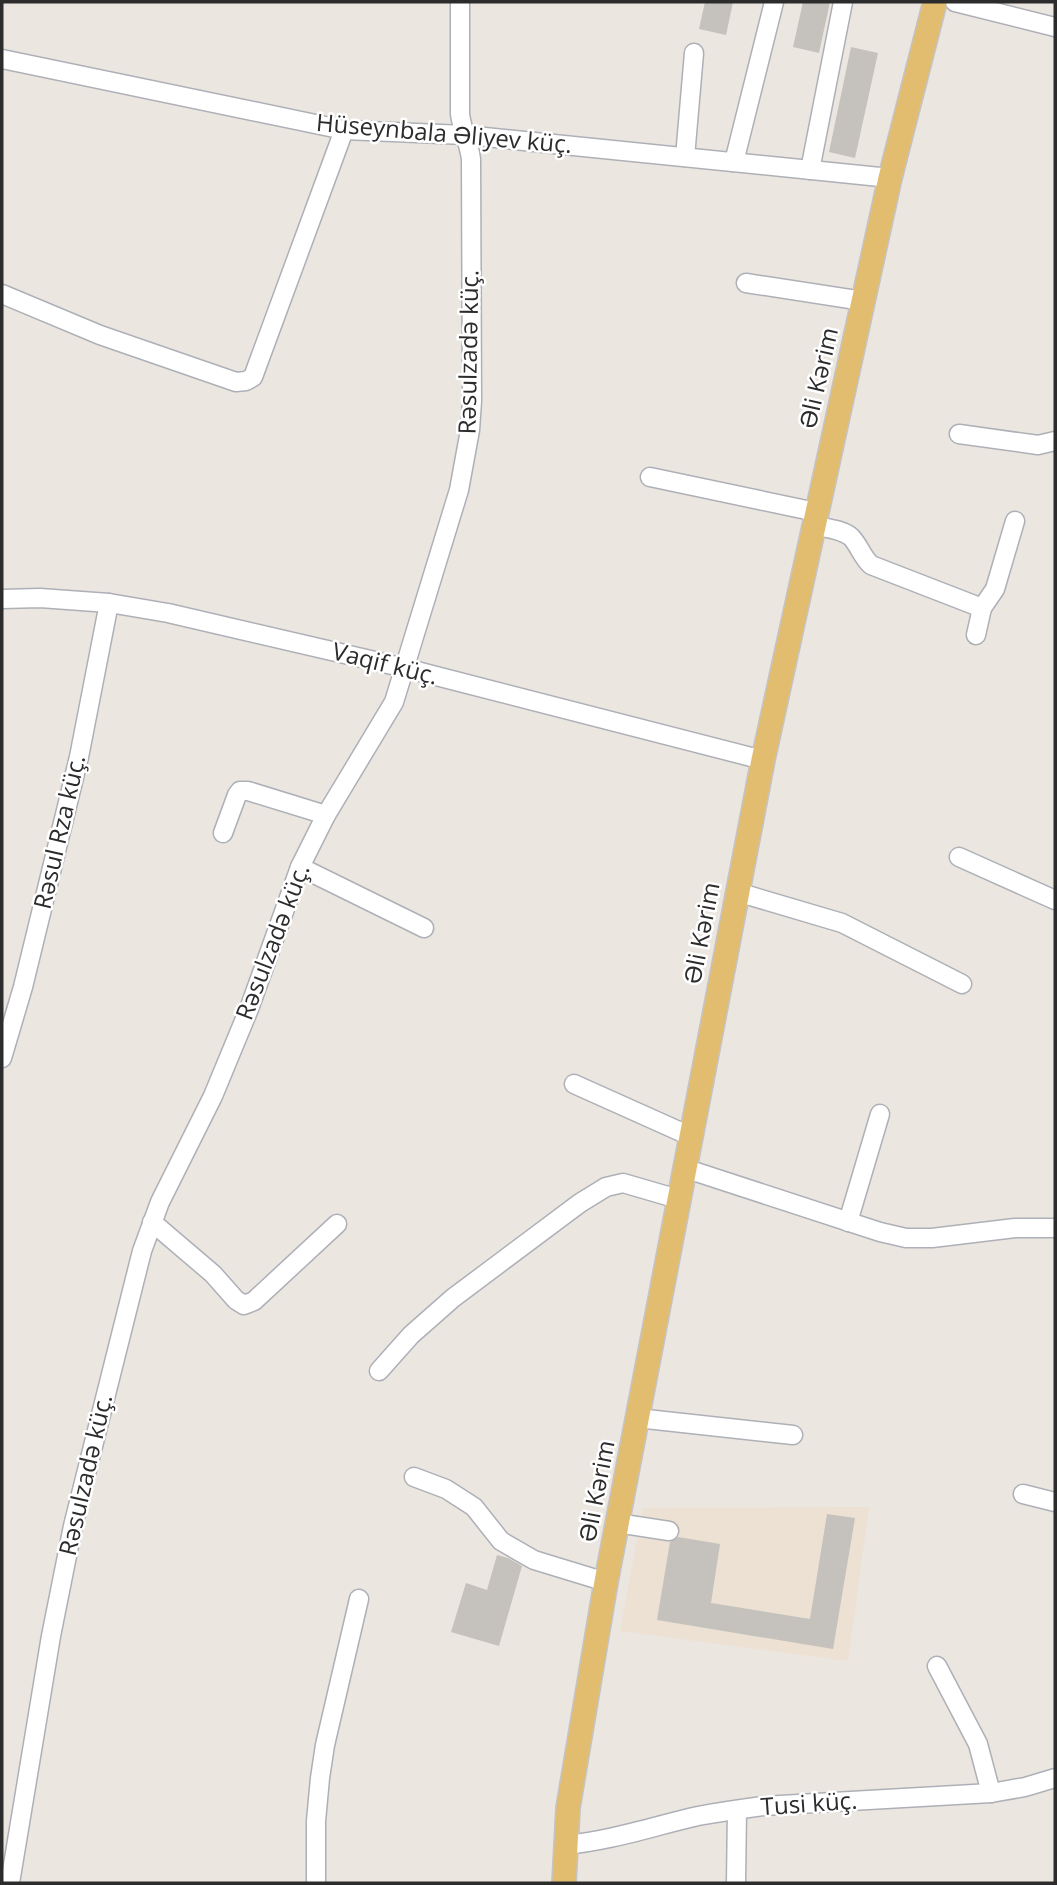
<svg xmlns="http://www.w3.org/2000/svg" width="1057" height="1885" font-family="'Open Sans',sans-serif">
  <rect width="100%" height="100%" fill="#ece6e1"/>
  <path fill="#ece1d2" d="M869,1507l-21,154 -228,-30 23,-123z"/>
  <g fill="#c5c1bc">
    <path d="M705,2h28l-7,33 -27,-6z"/>
    <path d="M803,2h27l-11,51 -26,-6z"/>
    <path d="M851,47l27,6 -23,105 -26,-6z"/>
    <path d="M827,1514l28,4 -22,131 -176,-29 13,-78 8,-5 42,7 -9,59 99,16z"/>
    <path d="M497,1555l11,3 14,8 -23,80 -48,-14 15,-49 21,7z"/>
  </g>
  <g fill="none" stroke-linecap="round" stroke-linejoin="round">
    <defs>
      <g id="minor">
        <path d="M955,2l100,25"/>
        <path d="M2,59l342,71 121,5 425,43"/>
        <path d="M685,157l9,-104"/>
        <path d="M734,162l40,-160"/>
        <path d="M810,170l33,-168"/>
        <path d="M746,283l117,18"/>
        <path d="M2,294l98,41 136,47 10,-1 7,-4 91,-247"/>
        <path d="M959,434l79,11 17,-4"/>
        <path d="M650,477l166,35"/>
        <path d="M813,525c11,3 29,4 38,12 8,8 11,20 20,28l111,43"/>
        <path d="M2,599l38,-1 69,5 59,10 237,55 358,92"/>
        <path d="M976,635l6,-27 13,-19 20,-68"/>
        <path d="M223,833l14,-38 3,-4h8l78,24"/>
        <path d="M959,857l96,43"/>
        <path d="M300,867l124,61"/>
        <path d="M737,892l105,31 120,61"/>
        <path d="M2,1058l21,-71 56,-230 30,-154"/>
        <path d="M574,1084l116,52"/>
        <path d="M684,1168l196,64 26,6h26l83,-10h40"/>
        <path d="M152,1222l61,52 23,26 8,5 10,-4 83,-77"/>
        <path d="M848,1222l32,-108"/>
        <path d="M379,1371l32,-36 42,-37 127,-95 26,-16 17,-4 55,16"/>
        <path d="M637,1418l156,17"/>
        <path d="M414,1477l32,12 28,18 27,34 33,19 72,22"/>
        <path d="M1023,1494l32,8"/>
        <path d="M617,1523l52,8"/>
        <path d="M937,1666l41,78 13,49"/>
        <path d="M565,1845c46,-4 89,-19 133,-29 22,-4 43,-7 65,-10l228,-13 34,-6 30,-9"/>
        <path d="M10,1883l41,-247 22,-110 69,-275 18,-49 53,-106 36,-87 51,-142 26,-52 68,-113 65,-212 11,-60 2,-29 -1,-242c-2,-16 -9,-29 -11,-45v-112"/>
        <path d="M316,1883v-62l4,-43 5,-33 34,-146"/>
        <path d="M736,1883l1,-73"/>
      </g>
      <path id="major" d="M564,1883l4,-75 38,-226 157,-822 127,-582 45,-176"/>
    </defs>
    <use href="#minor" stroke="#adb0b7" stroke-width="21"/>
    <use href="#major" stroke="#c4c4c4" stroke-width="26"/>
    <use href="#minor" stroke="#fff" stroke-width="18"/>
    <use href="#major" stroke="#e2bd70" stroke-width="23"/>
  </g>
  <g text-anchor="middle" stroke-width="5" stroke-linejoin="round" paint-order="stroke">
    <g font-size="24" fill="#2c2c2c" stroke="#fff">
      <text transform="translate(444 134) rotate(5)" y="8">Hüseynbala Əliyev küç.</text>
      <text transform="translate(469 352) rotate(-89)" y="8">Rəsulzadə küç.</text>
      <text transform="translate(819 378) rotate(-77)" y="8">Əli Kərim</text>
      <text transform="translate(385 664) rotate(14)" y="8">Vaqif küç.</text>
      <text transform="translate(60 832) rotate(-77)" y="8">Rəsul Rza küç.</text>
      <text transform="translate(702 933) rotate(-79)" y="8">Əli Kərim</text>
      <text transform="translate(273 942) rotate(-69)" y="8">Rəsulzadə küç.</text>
      <text transform="translate(86 1475) rotate(-77)" y="8">Rəsulzadə küç.</text>
      <text transform="translate(597 1491) rotate(-79)" y="8">Əli Kərim</text>
      <text transform="translate(809 1804) rotate(-4)" y="8">Tusi küç.</text>
    </g>
  </g>
  <rect width="1057" height="1885" fill="none" stroke="#2c2c2c" stroke-width="7"/>
</svg>
